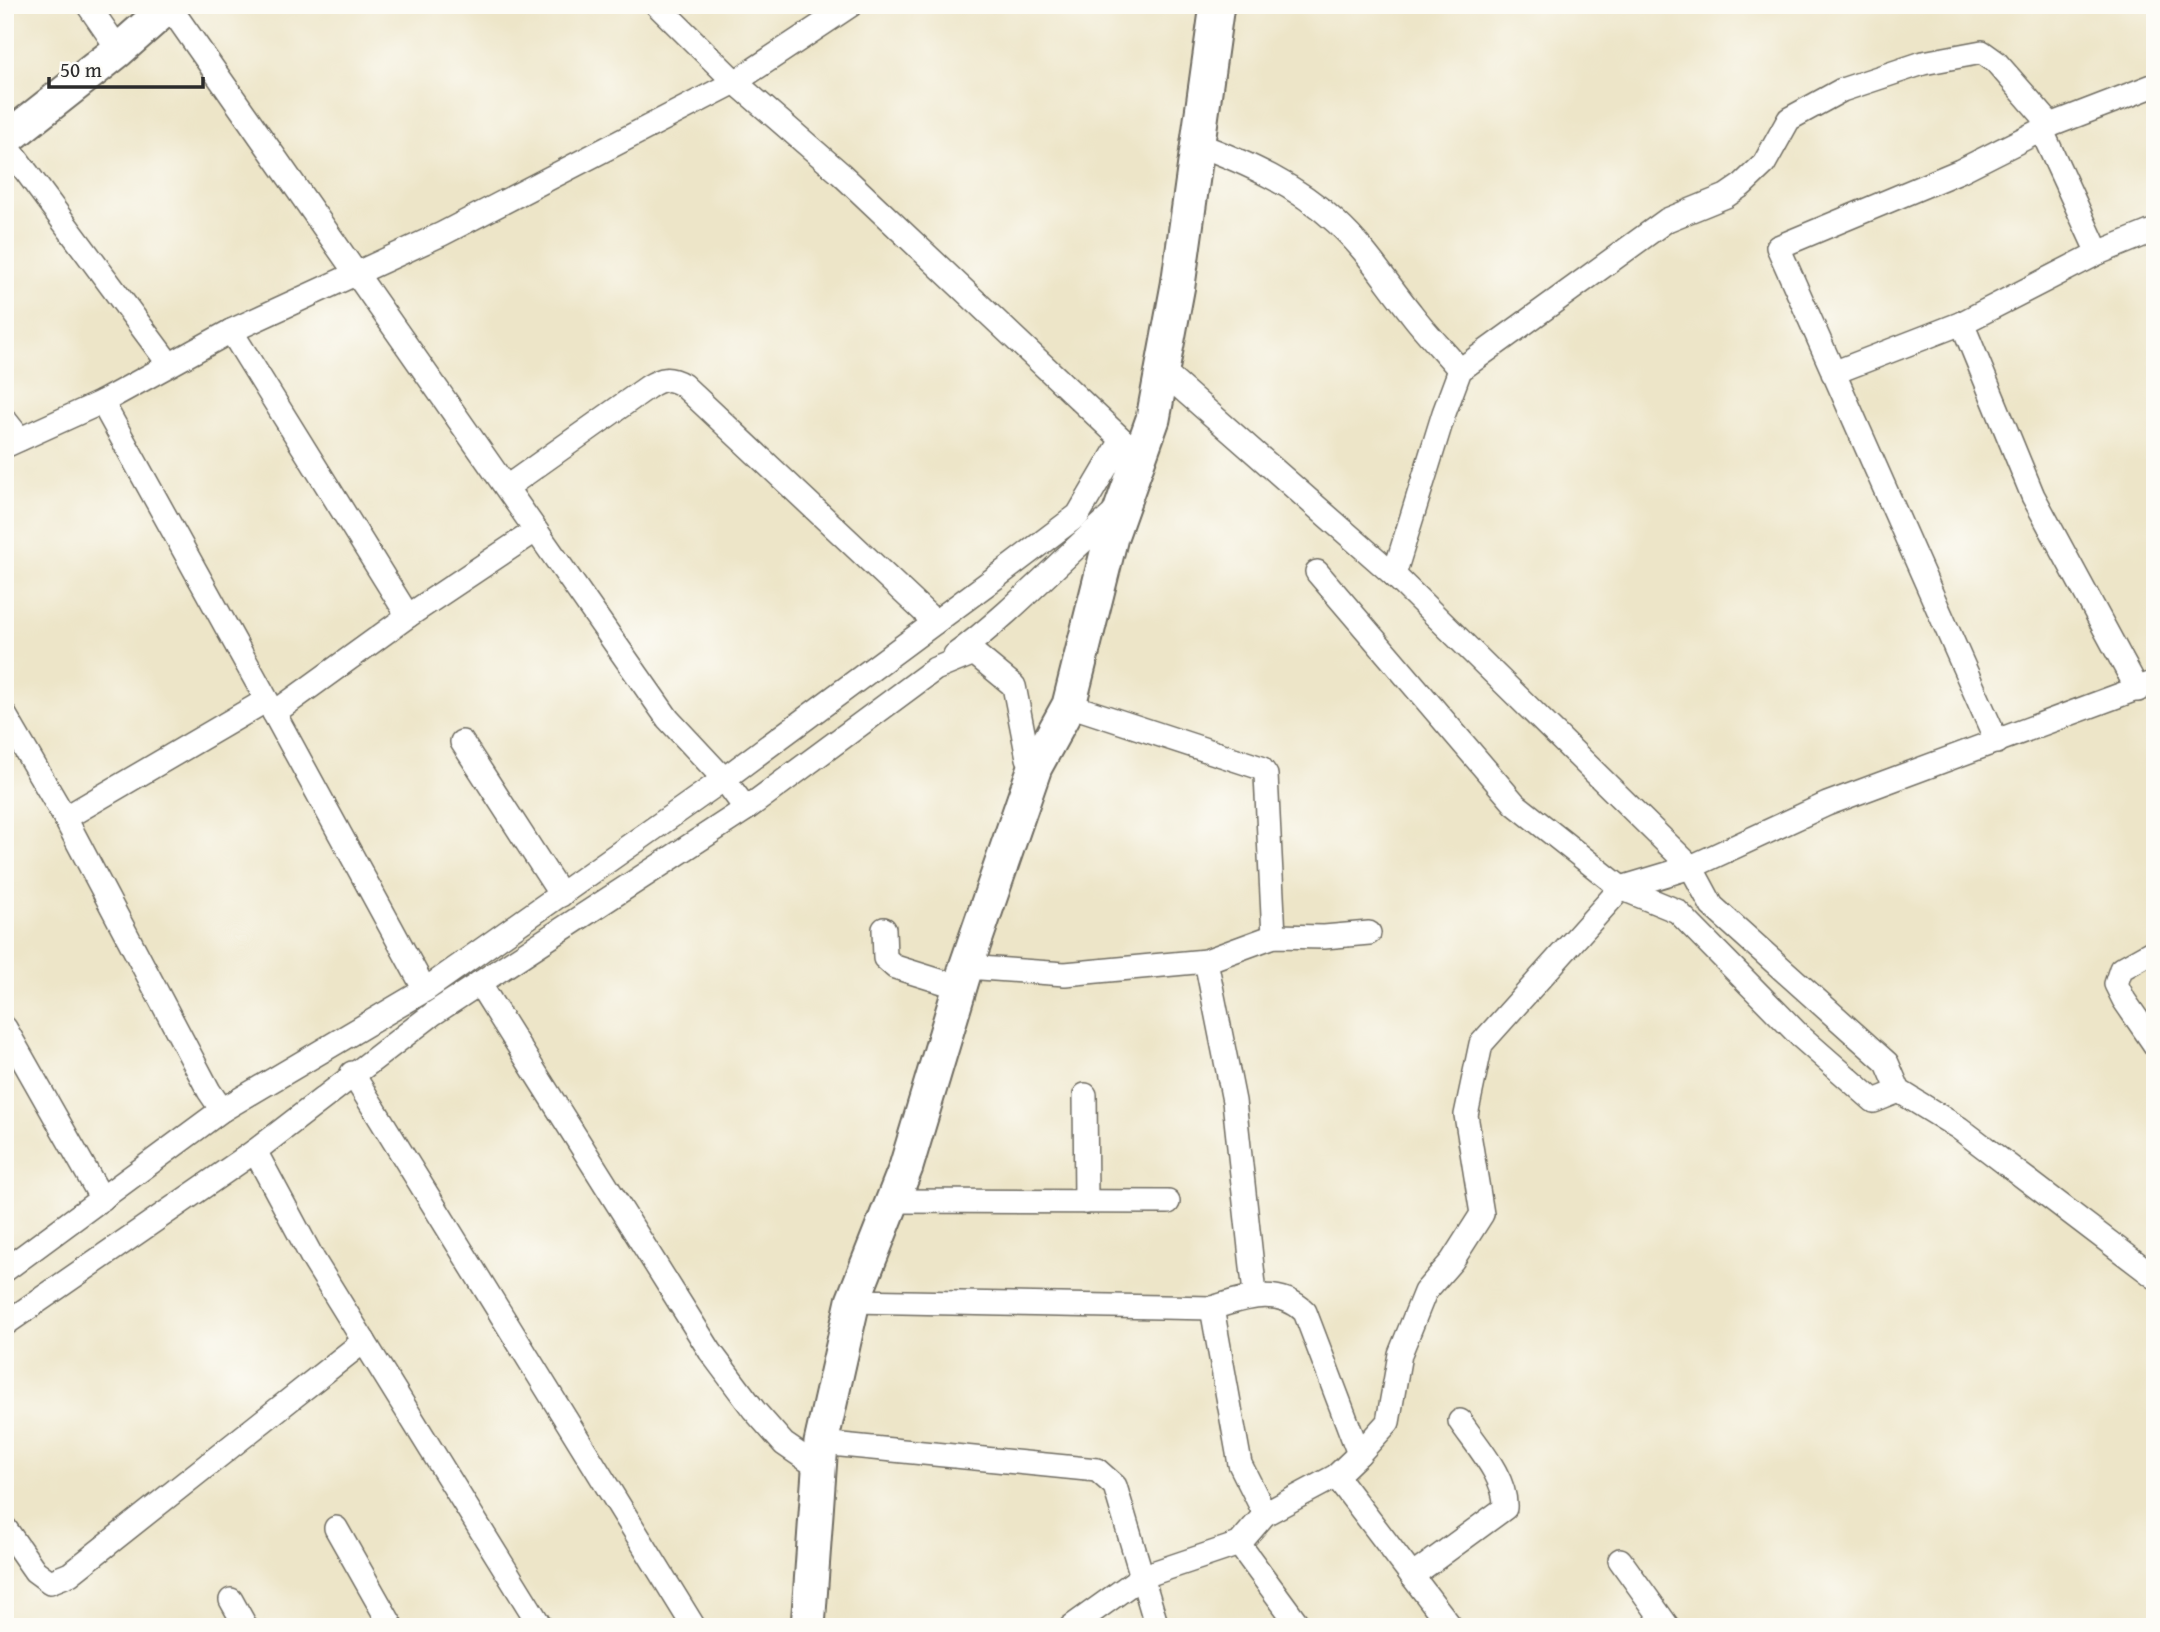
<svg xmlns="http://www.w3.org/2000/svg" width="2160" height="1632" font-family="'Gentium Book Plus',serif">
  <rect width="100%" height="100%" fill="#fdfcf7"/>
  <filter id="ink" filterUnits="userSpaceOnUse"><feTurbulence type="fractalNoise" baseFrequency=".0143" numOctaves="2"/><feDisplacementMap in="SourceGraphic" scale="14" xChannelSelector="R" yChannelSelector="G"/><feConvolveMatrix kernelMatrix="1 2 1 2 8 2 1 2 1" color-interpolation-filters="sRGB"/></filter>
  <filter id="wash" filterUnits="userSpaceOnUse"><feTurbulence type="fractalNoise" baseFrequency=".00686" numOctaves="4" result="noise"/><feDisplacementMap in="SourceGraphic" scale="28" xChannelSelector="R" yChannelSelector="G"/><feGaussianBlur stdDeviation="1.57" result="paint"/><feColorMatrix in="noise" values="0 0 0 0 0 0 0 0 0 0 0 0 0 0 0 0 0 1.4 0 .05"/><feComposite in="paint" operator="in"/></filter>
  <g filter="url(#wash)">
    <rect width="100%" height="100%" fill="#ede5c8"/>
  </g>
  <g filter="url(#ink)">
    <g fill="none" stroke-linecap="round" stroke-linejoin="round">
      <defs>
        <g id="street">
          <path d="M88,5l31,45"/>
          <path d="M657,5l78,77 106,92 291,275"/>
          <path d="M169,6l499,713 56,60 22,30"/>
          <path d="M2042,131l56,122"/>
          <path d="M5,143l164,221"/>
          <path d="M1197,144c50,19 99,41 139,78 30,27 50,60 75,91 15,20 33,38 49,57"/>
          <path d="M1962,323l71,173 105,194"/>
          <path d="M231,331l177,285"/>
          <path d="M1162,371l232,204 297,292 21,39 175,157 12,28 60,37 196,149"/>
          <path d="M1833,373l129,-50 136,-70 57,-23"/>
          <path d="M102,402l172,311 134,-97 127,-85"/>
          <path d="M5,420l15,19"/>
          <path d="M5,446l97,-44 129,-71 211,-97 293,-152 116,-77"/>
          <path d="M507,487l141,-100c14,-9 21,-10 35,-2l252,237"/>
          <path d="M1317,572l198,232 106,84 56,23 123,125 74,65 25,-10"/>
          <path d="M1394,575l50,-162 16,-43 207,-150 59,-24 16,-11 22,-21 25,-45 53,-29 81,-27 59,-11 14,10 55,63"/>
          <path d="M955,655c59,-44 109,-99 165,-147"/>
          <path d="M1069,705l192,63 5,7 8,161"/>
          <path d="M274,713l151,277"/>
          <path d="M5,715l60,103 144,273 13,19"/>
          <path d="M462,742l99,153"/>
          <path d="M1997,742l-219,-495 182,-76 91,-46 104,-40"/>
          <path d="M65,818l200,-117"/>
          <path d="M884,929l1,29 10,9 64,20"/>
          <path d="M2155,950l-34,19 -5,15 8,16 31,45"/>
          <path d="M1206,961l28,140 21,193"/>
          <path d="M966,967l99,7 141,-13 68,-25 50,1 45,-4"/>
          <path d="M479,983l231,368 44,59 30,34 35,24"/>
          <path d="M5,1028l97,171"/>
          <path d="M352,1073l342,554"/>
          <path d="M1085,1095l1,107"/>
          <path d="M255,1151l58,108 228,368"/>
          <path d="M892,1201l276,1"/>
          <path d="M5,1270l217,-160 203,-120 299,-211 279,-207 75,-57 44,-75"/>
          <path d="M853,1301l359,7c31,-10 67,-22 93,4l54,142"/>
          <path d="M1212,1308l28,156 25,50"/>
          <path d="M5,1324l250,-173 179,-138 312,-204 189,-140 39,-16 40,33 14,72 7,9"/>
          <path d="M821,1443l276,27 18,16 42,141"/>
          <path d="M1336,1476l115,151"/>
          <path d="M5,1528l30,43 15,11 20,-8 294,-233"/>
          <path d="M336,1528l56,99"/>
          <path d="M1239,1544l61,83"/>
          <path d="M1620,1560l48,67"/>
          <path d="M1412,1576l93,-68c2,-30 -29,-63 -45,-87"/>
          <path d="M231,1600l15,27"/>
          <path d="M1071,1627l70,-50 98,-33 26,-30 71,-38 23,-22 29,-32 12,-68 25,-62 27,-31 30,-47 -16,-99 15,-71 140,-156 70,-21 136,-63 328,-122"/>
        </g>
        <g id="secondary">
          <path d="M5,140l114,-90 51,-45"/>
          <path d="M808,1627l13,-184 32,-142 53,-134 60,-200 69,-200 34,-62 42,-168 42,-118 25,-134 39,-280"/>
        </g>
      </defs>
      <use href="#street" stroke="#6f6c62" stroke-width="26"/>
      <use href="#secondary" stroke="#6f6c62" stroke-width="37"/>
      <use href="#street" stroke="#fff" stroke-width="23"/>
      <use href="#secondary" stroke="#fff" stroke-width="33"/>
    </g>
  </g>
  <rect width="2160" height="1632" fill="none" stroke="#fdfcf7" stroke-width="28"/>
  <path d="M49 77v10h154v-10" fill="none" stroke="#2b2b2b" stroke-width="3.5"/>
  <text x="60" y="77" font-size="21" fill="#2b2b2b" stroke="#fdfcf7" stroke-width="5" paint-order="stroke">50 m</text>
</svg>
